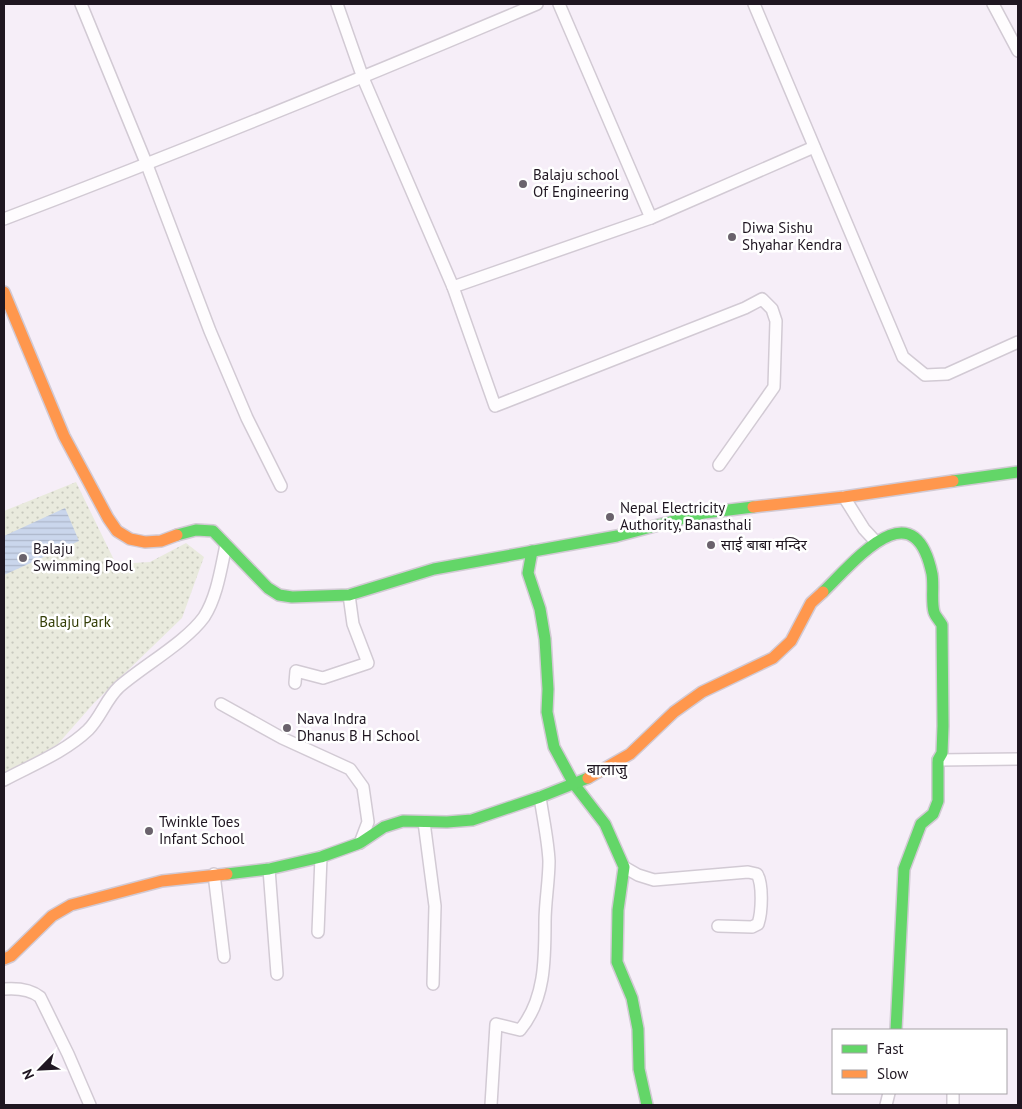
<svg xmlns="http://www.w3.org/2000/svg" width="1022" height="1109" font-family="'PT Sans','Noto Sans Devanagari',sans-serif">
  <defs>
    <pattern id="grass-dots" width="8" height="8" patternUnits="userSpaceOnUse" patternTransform="scale(1.25)"><rect width="8" height="8" fill="#e9eadd"/><path d="M2 2h.1M6 6h.1" fill="none" stroke="#c7c8bd" stroke-width="1.8" stroke-linecap="round"/></pattern>
    <pattern id="water-rules" width="6" height="5" patternUnits="userSpaceOnUse" patternTransform="scale(1.25)"><rect width="6" height="5" fill="#cad6ec"/><path d="M0 2.5h6" fill="none" stroke="#adb7ca"/></pattern>
  </defs>
  <rect width="100%" height="100%" fill="#f6eef8"/>
  <path fill="url(#grass-dots)" d="M76,482l40,82 34,-2 36,-19 18,14 -22,61 -88,85 -36,41 -54,32v-265z"/>
  <path fill="url(#water-rules)" d="M65,508l14,33 -75,34v-39z"/>
  <g fill="none" stroke-linecap="round" stroke-linejoin="round">
    <defs>
      <g id="street">
        <path d="M81,4l66,161 63,166 37,87 34,68"/>
        <path d="M337,4l26,74 90,209 42,119 250,-98 17,-9 10,10 4,12 -2,66 -55,78"/>
        <path d="M559,4l92,214"/>
        <path d="M754,4l149,353 22,18 22,-1 71,-32"/>
        <path d="M993,4l25,47"/>
        <path d="M4,219c179,-68 356,-140 533,-215"/>
        <path d="M453,287l198,-69 163,-71"/>
        <path d="M844,497l20,32 12,13"/>
        <path d="M295,683l1,-12 27,7 45,-15 -15,-39 -4,-29"/>
        <path d="M221,704l61,34 68,31 13,18 5,35 -8,21"/>
        <path d="M938,760l80,-1"/>
        <path d="M4,780c28,-15 61,-28 84,-50 13,-13 18,-31 31,-43 24,-21 67,-45 85,-70 13,-20 17,-49 22,-72"/>
        <path d="M424,822l11,84 -2,78"/>
        <path d="M624,867l14,8 16,5 94,-8 9,2c6,10 5,38 1,50l-6,3 -34,-1"/>
        <path d="M269,869l8,105"/>
        <path d="M214,874l10,83"/>
        <path d="M318,932l3,-75"/>
        <path d="M4,989c13,-1 26,0 36,8l28,57 22,51"/>
        <path d="M491,1105l5,-81 24,6c25,-30 25,-70 25,-108 0,-20 4,-41 4,-61 -1,-21 -6,-43 -9,-64"/>
        <path d="M886,1105l3,-12"/>
        <path d="M953,1105v-12"/>
      </g>
      <g id="fast">
        <path d="M953,481l65,-9"/>
        <path d="M177,535l19,-5 17,1 55,57 11,7 13,2 57,-2 85,-26 183,-33 87,-23 49,-6"/>
        <path d="M532,551l-4,22 12,36 5,30 3,50 -1,23 7,35 20,37 31,40 19,43 -6,43 -1,52 15,36 6,31 1,40 8,36"/>
        <path d="M823,592c32,-31 91,-105 109,-18 2,12 -1,27 2,38 1,4 6,9 8,13l1,101 -1,27 -4,7v41l-5,13 -12,10 -17,45 -8,161"/>
        <path d="M227,874l42,-5 52,-12 39,-14 24,-16 19,-6 44,1 25,-2 68,-23 48,-19"/>
      </g>
      <g id="slow">
        <path d="M4,292l60,144 44,82 9,13 13,8 15,3 16,-1 16,-6"/>
        <path d="M753,507l91,-10 109,-16"/>
        <path d="M588,778l42,-24 44,-42 28,-20 71,-34 18,-17 20,-38 12,-11"/>
        <path d="M4,959l7,-3 41,-40 19,-11 91,-24 65,-7"/>
      </g>
    </defs>
    <use href="#street" stroke="#d2cad4" stroke-width="14"/>
    <use href="#fast" stroke="#d2cad4" stroke-width="14"/>
    <use href="#slow" stroke="#d2cad4" stroke-width="14"/>
    <use href="#street" stroke="#fefcfe" stroke-width="11"/>
    <use href="#fast" stroke="#63d668" stroke-width="11"/>
    <use href="#slow" stroke="#ff974d" stroke-width="11"/>
  </g>
  <g fill="#6a626c" stroke="#fff" stroke-width="2">
    <circle cx="523" cy="184" r="5"/>
    <circle cx="732" cy="237" r="5"/>
    <circle cx="610" cy="517" r="5"/>
    <circle cx="711" cy="545" r="5"/>
    <circle cx="23" cy="558" r="5"/>
    <circle cx="287" cy="728" r="5"/>
    <circle cx="149" cy="831" r="5"/>
  </g>
  <g text-anchor="middle" stroke-width="5" stroke-linejoin="round" paint-order="stroke">
    <g font-size="15" fill="#1f1621" stroke="#fff" text-anchor="start">
      <text x="533" y="180">Balaju school<tspan x="533" dy="17">Of Engineering</tspan></text>
      <text x="742" y="233">Diwa Sishu<tspan x="742" dy="17">Shyahar Kendra</tspan></text>
      <text x="620" y="513">Nepal Electricity<tspan x="620" dy="17">Authority, Banasthali</tspan></text>
      <text x="721" y="550">साई बाबा मन्दिर</text>
      <text x="33" y="554">Balaju<tspan x="33" dy="17">Swimming Pool</tspan></text>
      <text x="297" y="724">Nava Indra<tspan x="297" dy="17">Dhanus B H School</tspan></text>
      <text x="159" y="827">Twinkle Toes<tspan x="159" dy="17">Infant School</tspan></text>
    </g>
    <g font-size="15" fill="#343e07" stroke="#fff">
      <text x="75" y="627">Balaju Park</text>
    </g>
    <g font-size="16" fill="#1f1621" stroke="#fff">
      <text x="607" y="775">बालाजु</text>
    </g>
  </g>
  <rect width="1022" height="1109" fill="none" stroke="#1f1621" stroke-width="10"/>
  <rect x="832" y="1029" width="175" height="65" fill="#ffffff" stroke="#a5a2a6"/>
  <rect x="842" y="1045" width="25" height="8" fill="#63d668" stroke="#a5a2a6"/>
  <text x="877" y="1054" font-size="15" fill="#1f1621">Fast</text>
  <rect x="842" y="1070" width="25" height="8" fill="#ff974d" stroke="#a5a2a6"/>
  <text x="877" y="1079" font-size="15" fill="#1f1621">Slow</text>
  <g transform="translate(40 1069) rotate(246)" stroke="#ffffff" stroke-width="4" paint-order="stroke">
  <path d="M0-4L9 19L0 12L-9 19Z" fill="#1f1621"/>
  <text y="-8" font-size="14" font-weight="bold" text-anchor="middle" fill="#1f1621">N</text>
  </g>
</svg>
